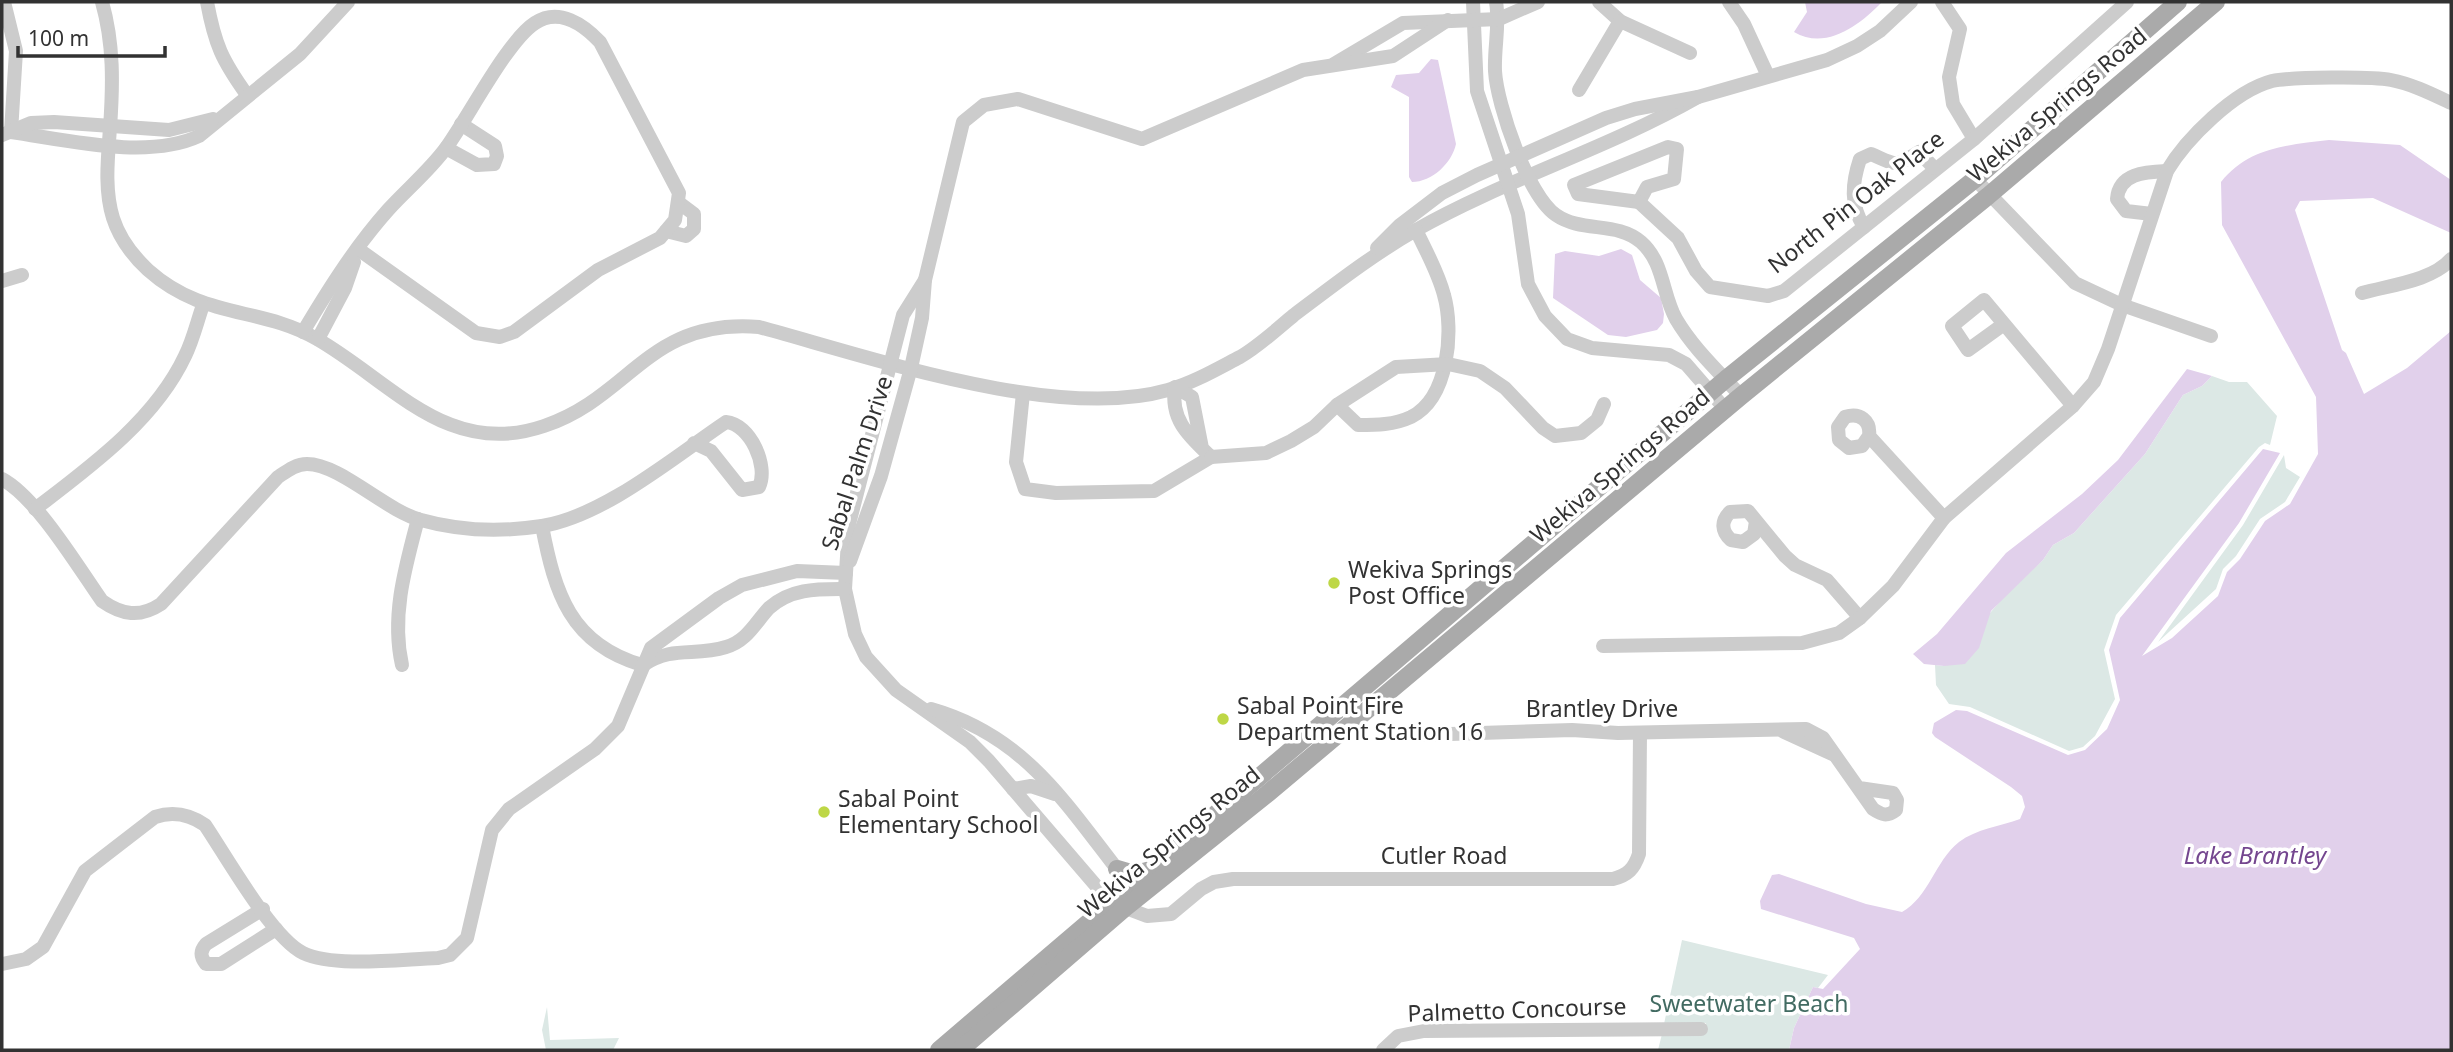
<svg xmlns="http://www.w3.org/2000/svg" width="2453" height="1052" font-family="'Noto Sans',sans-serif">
  <rect width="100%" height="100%" fill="#fff"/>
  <g fill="#dce8e5">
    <path d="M2212,376l17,6h18l30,34 -7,29 -5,-2 -6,4 -143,168 -12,35 11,49 -20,37 -12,11 -14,4 -99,-44 -21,-3 -13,-19 -1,-20 9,1 65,-75 34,-31 10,-15 21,-12 71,-79 38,-59 19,-9z"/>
    <path d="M2284,455l2,13 14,9 -15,25 -25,17 -24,37 -13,13 -7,20 -58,53 85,-117z"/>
    <path d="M1682,940l146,35 -10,13 -5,-1 -19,41 -5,22h-131l4,-16 44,-1v-10l-42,1z"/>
    <path d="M547,1007l3,33 69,-2 -6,12h-67l-4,-20z"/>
  </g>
  <g fill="#e1d0eb">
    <path d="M1805,2h77c-22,23 -56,49 -88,30l13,-20z"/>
    <path d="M1431,59l7,1 18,84c-4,19 -24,38 -44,38l-3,-5v-80l-18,-10 5,-12 23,-2z"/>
    <path d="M2329,140l71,5 51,35v53l-78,-35 -73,3 -5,9 47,140 4,3 18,41 43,-26 44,-37v719h-662l5,-22 19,-41 10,2 37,-40 -6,-11 -93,-29 -1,-8 12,-26 7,-1 87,30 36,8c27,-15 33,-51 57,-70 17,-13 42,-16 61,-23l5,-12 -3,-11 -11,-9 -76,-50 -3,-4 2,-10 22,-13 11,1 101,44 17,-5 22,-21 13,-29 -11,-50 11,-32 143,-169 17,4 -41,70 -97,133 30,-18 46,-42 9,-24 13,-13 25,-38 25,-17 28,-50 -2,-57 -94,-172 -1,-43c28,-35 67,-37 108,-42z"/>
    <path d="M1621,249l11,6 8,25 21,18 3,16 -1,9 -6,7 -31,7 -18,-2 -55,-37 2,-44 10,-3 34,5z"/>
    <path d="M2187,369l25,7 -10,10 -19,9 -38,59 -71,79 -21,12 -10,15 -52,51 -12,37 -14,16 -21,2 -20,-2 -11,-10 24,-20 69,-81 76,-59 36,-34z"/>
  </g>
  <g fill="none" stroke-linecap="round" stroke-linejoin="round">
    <g stroke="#ccc" stroke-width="14">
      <path d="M4,2l12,49 -5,81"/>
      <path d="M102,2c12,42 11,83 8,126 -2,29 -6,61 3,90 6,19 20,38 35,52 56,50 112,36 169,69 75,43 131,120 227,87 87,-29 104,-108 215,-99 111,30 298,95 409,63 25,-7 49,-21 72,-33 19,-11 37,-28 54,-42 40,-30 78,-60 122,-85 90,-51 191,-81 282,-133"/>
      <path d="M207,2c8,43 15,58 40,93"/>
      <path d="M1473,2l4,89 41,123 10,70 17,32 22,23 25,9 77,7 17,9 40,46"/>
      <path d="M1496,2c4,23 -2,45 -1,69 2,34 33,125 61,144 26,18 61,6 85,27 23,20 21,52 35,77 17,29 42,52 65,77"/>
      <path d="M1599,2l21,19 70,32"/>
      <path d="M1729,2l15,22 24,52"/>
      <path d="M1942,2l18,27 -11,48 4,27 21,35"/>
      <path d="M1334,64l69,-41 96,-4 39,-17"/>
      <path d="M1579,90l41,-69"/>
      <path d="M11,132c56,8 137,28 188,4l101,-82 48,-52"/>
      <path d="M2,135l29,-12 23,-1 115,8 44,-11"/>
      <path d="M1668,147l9,2 -3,30 -27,8 -8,15 -61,-8 -4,-9z"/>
      <path d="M446,148l31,17 17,-1 3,-8 -2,-10 -34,-22"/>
      <path d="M1975,179l100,104 47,22 89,31"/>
      <path d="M1639,202l39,36 18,33 14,16 58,9 16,-5 190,-152 153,-137"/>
      <path d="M2152,214l-26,-3 -9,-12c2,-26 28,-27 50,-28"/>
      <path d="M1864,227c-14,-22 -12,-44 -4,-68l11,-5c26,11 23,14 48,-2l15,16"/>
      <path d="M666,231l20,5 8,-7v-15l-16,-12"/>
      <path d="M1377,248l23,-23 42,-32 35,-18 129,-57 29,-9 63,-12 129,-37 30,-14 23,-15 31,-29"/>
      <path d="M925,280l-22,35 -54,209 -4,65 10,45 11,23 30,33 74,52 19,19 121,141 37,14 24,-2 30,-25 13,-7 19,-3h380c15,-4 21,-10 26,-25l1,-121"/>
      <path d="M2,281l20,-6"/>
      <path d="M2362,293c28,-8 70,-12 89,-34"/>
      <path d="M2004,324l-36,26 -16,-24 32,-26 89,106"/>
      <path d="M303,332c25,-42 52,-85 85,-122 19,-21 41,-39 58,-62 22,-30 61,-107 89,-125 24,-16 49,2 65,19l79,151 -4,27 -15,18 -62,32 -84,62 -14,5 -24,-4 -118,-84"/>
      <path d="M318,339l27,-51 9,-26"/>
      <path d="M1023,393l-7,69 9,27 31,4 98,-2 57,-34"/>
      <path d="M1337,405l21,20c18,0 36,0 53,-8 38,-19 43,-87 33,-122 -6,-23 -18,-44 -28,-65"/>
      <path d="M1869,436l-7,10 -13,2 -10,-8 -1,-13 7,-10c15,-5 26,4 24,19l75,82"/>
      <path d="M1202,448l-10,-51 -17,-10c-5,33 14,49 36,70"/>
      <path d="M1211,457l55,-4 25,-12 23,-14 23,-22 59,-38 52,-3 32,7 25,17 38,40 12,8 26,-3 16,-13 7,-16"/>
      <path d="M2,479c35,19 76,88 100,122 20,14 38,17 59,3l117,-127c9,-6 18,-13 29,-13 33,0 79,47 114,56 39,11 81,12 121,6 62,-10 132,-69 184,-104 24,2 43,44 33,65l-17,3 -31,-39 -17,-8"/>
      <path d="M35,509c55,-42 120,-89 150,-153 8,-16 12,-34 18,-51"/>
      <path d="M1756,521l-2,13 -11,8 -12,-2c-10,-9 -10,-19 -1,-28l18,-1 37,45 10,9 32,15 33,38"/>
      <path d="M542,526c13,67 28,118 100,139"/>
      <path d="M850,561l31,-85 30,-108 11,-50 3,-38 38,-158 21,-17 34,-6 124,40 161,-69 90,-14 55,-36"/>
      <path d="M1603,646l199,-3 37,-10 21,-15 33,-32 51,-68 129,-112 21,-24 14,-33 59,-178c19,-32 67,-80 105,-90 19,-4 99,-5 119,-1 21,4 41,14 60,23"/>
      <path d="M402,665c-11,-49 3,-97 16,-146"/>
      <path d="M643,665c31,-20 51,-8 83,-18 21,-6 29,-24 43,-39 22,-20 49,-19 76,-19"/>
      <path d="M931,709c91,26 131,89 186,160l11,18 -1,12"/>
      <path d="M1784,732l48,22"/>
      <path d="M1420,735l152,-5 46,3 188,-4 17,9 50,71c9,6 14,8 23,1l1,-10 -4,-7 -34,-5"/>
      <path d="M1013,789l18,-3 24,8"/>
      <path d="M263,909l-57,35c-6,7 -6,12 0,20h15l55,-35"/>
      <path d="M2,964l24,-5 17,-12 42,-76 70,-54c18,-6 34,-3 50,8 21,31 67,113 98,128 32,15 99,6 135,5l12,-3 17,-17 25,-108 17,-21 86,-60 23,-23 33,-78 68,-50 23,-13 55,-14 49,2"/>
      <path d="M1383,1050l15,-14 26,-5 277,-2"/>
    </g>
    <g stroke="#aaa" stroke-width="18">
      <path d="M1117,869l17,5 13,-3"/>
      <path d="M939,1050l787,-671 249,-200 203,-177"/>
      <path d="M960,1050l166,-143 141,-113 474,-398 247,-200 228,-194"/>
    </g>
  </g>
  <g fill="#bed746" stroke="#fff" stroke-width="2.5">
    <circle cx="1334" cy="583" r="7"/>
    <circle cx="1223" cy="719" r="7"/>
    <circle cx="824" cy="812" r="7"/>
  </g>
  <g text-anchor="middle" stroke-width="7" stroke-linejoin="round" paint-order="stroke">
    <g font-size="23" fill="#323232" stroke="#fff">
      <text transform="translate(2057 105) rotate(-40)" y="8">Wekiva Springs Road</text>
      <text transform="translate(1856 202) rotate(-38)" y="8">North Pin Oak Place</text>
      <text transform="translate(857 463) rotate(-72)" y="8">Sabal Palm Drive</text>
      <text transform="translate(1620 466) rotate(-40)" y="8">Wekiva Springs Road</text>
      <text x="1602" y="717">Brantley Drive</text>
      <text transform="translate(1169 842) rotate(-39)" y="8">Wekiva Springs Road</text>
      <text x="1444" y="864">Cutler Road</text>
      <text transform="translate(1517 1010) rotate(-2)" y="8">Palmetto Concourse</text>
    </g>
    <g font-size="23" fill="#323232" stroke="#fff" text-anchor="start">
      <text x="1348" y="578">Wekiva Springs<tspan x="1348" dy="26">Post Office</tspan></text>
      <text x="1237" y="714">Sabal Point Fire<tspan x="1237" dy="26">Department Station 16</tspan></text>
      <text x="838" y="807">Sabal Point<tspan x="838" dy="26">Elementary School</tspan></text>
    </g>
    <g font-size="23" fill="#426b62" stroke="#fff">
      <text x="1749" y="1012">Sweetwater Beach</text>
    </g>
    <g font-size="24" font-style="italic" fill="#74468f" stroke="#fff">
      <text x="2255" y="864">Lake Brantley</text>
    </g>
  </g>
  <rect width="2453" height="1052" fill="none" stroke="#323232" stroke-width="7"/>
  <path d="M18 46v10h147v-10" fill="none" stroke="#323232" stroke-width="3.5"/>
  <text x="28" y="46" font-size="21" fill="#323232" stroke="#ffffff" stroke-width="5" paint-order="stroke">100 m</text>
</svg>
